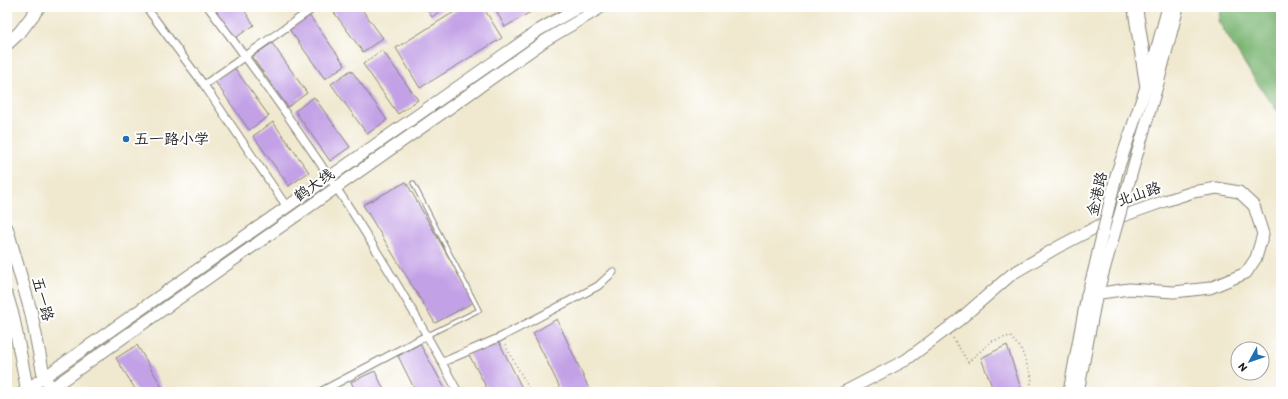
<svg xmlns="http://www.w3.org/2000/svg" width="1288" height="399" font-family="Itim,'LXGW WenKai TC',sans-serif">
  <rect width="100%" height="100%" fill="#fff"/>
  <filter id="ink" filterUnits="userSpaceOnUse"><feTurbulence type="fractalNoise" baseFrequency=".025" numOctaves="2"/><feDisplacementMap in="SourceGraphic" scale="8" xChannelSelector="R" yChannelSelector="G"/><feConvolveMatrix kernelMatrix="1 2 1 2 8 2 1 2 1" color-interpolation-filters="sRGB"/></filter>
  <filter id="wash" filterUnits="userSpaceOnUse"><feTurbulence type="fractalNoise" baseFrequency=".012" numOctaves="4" result="noise"/><feDisplacementMap in="SourceGraphic" scale="16" xChannelSelector="R" yChannelSelector="G"/><feGaussianBlur stdDeviation="0.9" result="paint"/><feColorMatrix in="noise" values="0 0 0 0 0 0 0 0 0 0 0 0 0 0 0 0 0 1.4 0 .05"/><feComposite in="paint" operator="in"/></filter>
  <g filter="url(#wash)">
    <rect width="100%" height="100%" fill="#f0e9d0"/>
    <path fill="#7bb573" stroke="#4c6848" d="M1221,7h60v109l-26,-36 -37,-59z"/>
    <g id="blocks">
      <g fill="#c3a1e6">
        <path d="M212,7h30l12,18 -20,14z"/>
        <path d="M330,7h30l23,31 -20,14z"/>
        <path d="M425,7h20l-13,10z"/>
        <path d="M462,7h21l19,31 -82,50 -24,-40z"/>
        <path d="M494,7h45l-34,20z"/>
        <path d="M309,15l36,50 -20,14 -36,-50z"/>
        <path d="M272,43l35,50 -19,14 -36,-50z"/>
        <path d="M382,50l36,50 -20,14 -35,-50z"/>
        <path d="M233,66l36,50 -20,14 -35,-50z"/>
        <path d="M351,70l36,50 -20,14 -36,-50z"/>
        <path d="M314,97l36,50 -20,14 -35,-50z"/>
        <path d="M273,122l36,50 -20,14 -36,-50z"/>
        <path d="M406,182l68,120 -39,21 -72,-118z"/>
        <path d="M557,319l33,72 -1,1h-27l-29,-59z"/>
        <path d="M498,340l26,52h-35l-21,-39z"/>
        <path d="M420,344l27,48h-31l-18,-36z"/>
        <path d="M137,345l28,47h-28l-21,-34z"/>
        <path d="M1007,345l15,47h-28l-13,-34z"/>
        <path d="M375,371l10,21h-29l-5,-10z"/>
      </g>
    </g>
  </g>
  <g filter="url(#ink)">
    <use href="#blocks" fill-opacity="0" stroke="#868276" stroke-width="1"/>
    <g fill="none" stroke-linecap="round" stroke-linejoin="round">
      <defs>
        <path id="lane" d="M413,183l66,127 -51,25"/>
        <g id="street">
          <path d="M146,7l58,78 83,122"/>
          <path d="M208,7c93,122 178,250 250,385"/>
          <path d="M204,85l111,-78"/>
          <path d="M443,362l58,-25 97,-51 15,-14"/>
          <path d="M320,392l108,-57"/>
        </g>
        <g id="secondary">
          <path d="M1135,161l23,-78 20,-76"/>
          <path d="M1117,172l30,-88 21,-77"/>
          <path d="M23,392l516,-362 40,-23"/>
          <path d="M46,392l500,-352 56,-33"/>
          <path d="M844,392l62,-32 53,-40 53,-46 46,-27 48,-25 59,-21 28,-9 24,-4 22,4 15,14 9,28 -7,24 -10,15 -36,15 -36,4 -45,-3 -42,6"/>
          <path d="M1069,392l18,-97 6,-21"/>
          <path d="M1078,392l18,-94 6,-21"/>
        </g>
        <g id="primary">
          <path d="M7,44l13,-12 19,-25"/>
          <path d="M7,229l24,83 13,65 10,15"/>
          <path d="M7,296l6,20 14,73 2,3"/>
        </g>
        <path id="highway" d="M1135,7l12,77"/>
      </defs>
      <use href="#lane" stroke="#868276" stroke-width="5.5"/>
      <use href="#street" stroke="#868276" stroke-width="9"/>
      <use href="#secondary" stroke="#868276" stroke-width="13"/>
      <use href="#primary" stroke="#868276" stroke-width="14"/>
      <use href="#highway" stroke="#868276" stroke-width="16"/>
      <g stroke="#868276" stroke-width="1.5" stroke-dasharray="1 3" stroke-linecap="butt">
        <path d="M953,338l15,24 24,-21 18,-5 11,13 11,29 -3,14"/>
        <path d="M505,345l26,47"/>
      </g>
      <use href="#lane" stroke="#fff" stroke-width="3.5"/>
      <use href="#street" stroke="#fff" stroke-width="7"/>
      <use href="#secondary" stroke="#fff" stroke-width="11"/>
      <use href="#primary" stroke="#fff" stroke-width="12"/>
      <use href="#highway" stroke="#fff" stroke-width="14"/>
      <defs>
        <g id="secondary-bridge">
          <path d="M1093,274l24,-102"/>
          <path d="M1102,277l33,-116"/>
        </g>
      </defs>
      <use href="#secondary-bridge" stroke="#868276" stroke-width="13" stroke-linecap="butt"/>
      <use href="#secondary-bridge" stroke="#fff" stroke-width="11"/>
    </g>
  </g>
  <circle fill="#1f6fb2" stroke="#fff" stroke-width="1.5" cx="126" cy="139" r="4"/>
  <g text-anchor="middle" stroke-width="4" stroke-linejoin="round" paint-order="stroke">
    <g font-size="15" fill="#1c1c1c" stroke="#fff" text-anchor="start">
      <text x="134" y="144">五一路小学</text>
    </g>
    <g font-size="15" fill="#1c1c1c" stroke="#fff">
      <text transform="translate(314 185) rotate(-35)" y="5">鹤大线</text>
      <text transform="translate(1097 194) rotate(-77)" y="5">金港路</text>
      <text transform="translate(1139 194) rotate(-19)" y="5">北山路</text>
      <text transform="translate(43 299) rotate(75)" y="5">五一路</text>
    </g>
  </g>
  <rect width="1288" height="399" fill="none" stroke="#fff" stroke-width="24"/>
  <g transform="translate(1250 361) rotate(230)"><circle r="19" fill="#ffffff" stroke="#a4a4a4"/>
  <path d="M0-3L7 15L0 10L-7 15Z" fill="#1f6fb2"/>
  <text y="-6" font-size="11" font-weight="bold" text-anchor="middle" fill="#1c1c1c">N</text>
  </g>
</svg>
